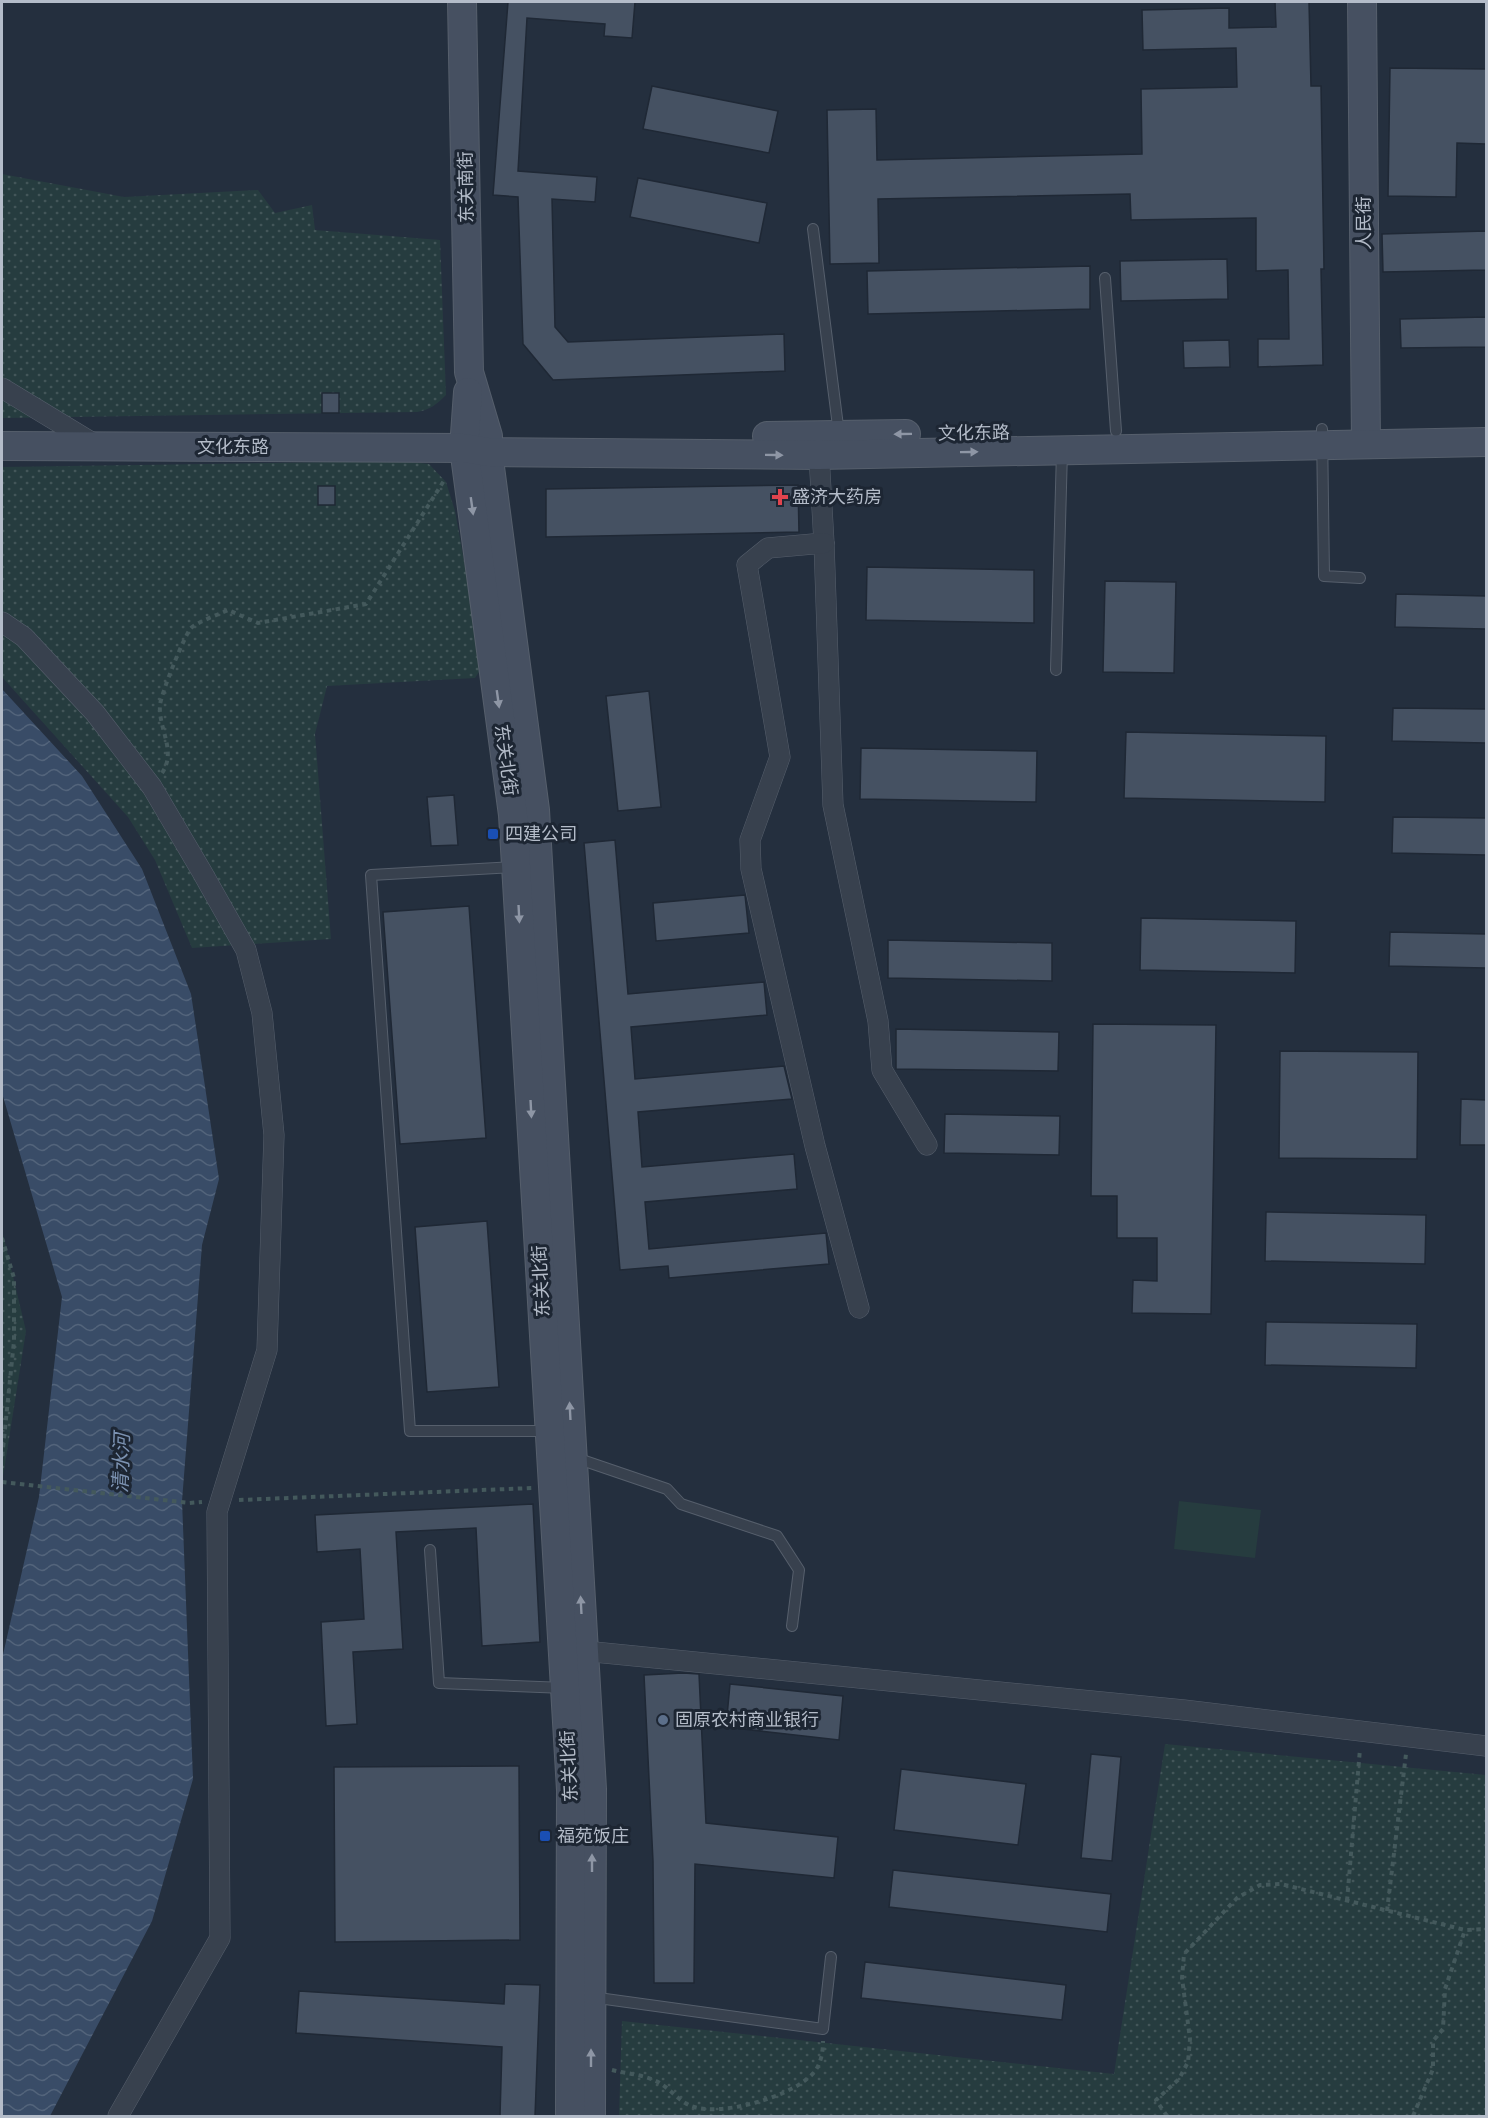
<svg xmlns="http://www.w3.org/2000/svg" width="1488" height="2118" font-family="'Varela Round','Noto Sans SC',sans-serif">
  <defs>
    <pattern id="grass-dots" width="8" height="8" patternUnits="userSpaceOnUse" patternTransform="scale(1.5)"><rect width="8" height="8" fill="#263c3f"/><path d="M2 2h.1M6 6h.1" fill="none" stroke="#435659" stroke-width="1.8" stroke-linecap="round"/></pattern>
    <pattern id="water-waves" width="16" height="10" patternUnits="userSpaceOnUse" patternTransform="scale(1.5)"><rect width="16" height="10" fill="#394c67"/><path d="M0 5q4-4 8 0t8 0" fill="none" stroke="#53647b"/></pattern>
  </defs>
  <rect width="100%" height="100%" fill="#242f3e"/>
  <g fill="url(#grass-dots)">
    <path d="M2,174l122,23 134,-7 17,23 37,-8 3,25 125,10 6,155c-9,9 -16,15 -29,17l-415,6z"/>
    <path d="M402,461l27,3 17,18 9,29 28,155 -8,12 -148,8 -12,48 16,205 -139,9 -37,-88 -27,-43 -126,-140v-210z"/>
    <path d="M2,1230l24,101 -24,152z"/>
    <path d="M1165,1744l321,31v341h-867l3,-95 492,53z"/>
  </g>
  <path fill="#263c3f" d="M1179,1501l82,9 -6,48 -81,-9z"/>
  <path fill="url(#water-waves)" d="M2,689l80,87 60,93 49,125 28,185 -17,66 -20,256 11,278 -41,142 -102,195h-48v-457l37,-162 23,-200 -60,-204z"/>
  <g fill="#455162" stroke="#1f2835" stroke-width="1.5">
    <path d="M508,2h127l-3,36 -28,-2 1,-12 -78,-6 -9,153 79,6 -2,25 -43,-3 3,128 13,15 216,-8 1,37 -232,9 -30,-36 -5,-147 -25,-2z"/>
    <path d="M1275,2h34l2,84h10l3,183h-3l2,96 -65,2v-28h31l-1,-69 -32,1v-53l-125,2 -1,-26 -252,5 1,64 -49,1 -3,-154 49,-1 1,51 265,-6 -1,-65 96,-2 -1,-39 -93,2 -1,-40 87,-2v20l47,-1z"/>
    <path d="M1390,68l96,1v75l-29,-1 -1,54 -68,-1z"/>
    <path d="M652,86l126,25 -9,42 -126,-24z"/>
    <path d="M638,178l129,25 -8,40 -129,-26z"/>
    <path d="M1486,231v39l-103,2 -1,-38z"/>
    <path d="M1227,259l1,40 -107,2 -1,-40z"/>
    <path d="M1090,266v43l-222,5 -1,-43z"/>
    <path d="M1486,317v30l-85,1 -1,-29z"/>
    <path d="M1229,340l1,27 -46,1 -1,-27z"/>
    <rect x="322" y="393" width="17" height="20"/>
    <path d="M798,485l1,47 -253,5v-48z"/>
    <rect x="318" y="486" width="17" height="19"/>
    <path d="M867,567l167,3v53l-168,-3z"/>
    <path d="M1105,581l71,1 -2,91 -71,-1z"/>
    <path d="M1396,594l90,2v33l-91,-2z"/>
    <path d="M649,691l12,116 -43,4 -12,-115z"/>
    <path d="M1393,708l93,1v34l-94,-2z"/>
    <path d="M1126,732l200,4 -1,66 -201,-4z"/>
    <path d="M861,748l176,3 -1,51 -176,-3z"/>
    <path d="M454,795l4,50 -27,1 -4,-49z"/>
    <path d="M1393,817l93,1v37l-94,-2z"/>
    <path d="M615,840l13,154 136,-12 3,33 -136,12 4,52 149,-13 8,33 -154,13 4,55 152,-13 3,35 -152,13 4,47 177,-16 3,31 -160,14 -1,-12 -48,4 -36,-427z"/>
    <path d="M745,895l4,38 -93,8 -3,-38z"/>
    <path d="M469,906l17,232 -86,6 -17,-232z"/>
    <path d="M1141,918l155,3 -1,52 -155,-3z"/>
    <path d="M1390,932l96,2v34l-97,-2z"/>
    <path d="M888,940l164,3v38l-164,-3z"/>
    <path d="M1093,1024l123,1 -5,289 -79,-1 1,-33 24,1v-43h-40v-42h-26z"/>
    <path d="M896,1029l163,3 -1,39 -162,-2z"/>
    <path d="M1280,1051l138,1 -1,107 -138,-1z"/>
    <path d="M1461,1099l25,1v45h-26z"/>
    <path d="M945,1114l115,2 -1,39 -115,-2z"/>
    <path d="M1266,1212l160,3 -1,49 -160,-3z"/>
    <path d="M487,1221l12,166 -72,5 -12,-165z"/>
    <path d="M1266,1322l151,2 -1,44 -151,-3z"/>
    <path d="M533,1504l7,138 -58,4 -6,-118 -80,4 7,117 -50,3 4,72 -31,2 -5,-104 43,-3 -4,-70 -43,3 -2,-37z"/>
    <path d="M683,1673l16,1 7,149 132,14 -4,41 -139,-14 -1,119h-40l-1,-122 -9,-186z"/>
    <path d="M730,1684l113,12 -4,44 -113,-13z"/>
    <path d="M1091,1754l30,3 -9,104 -31,-3z"/>
    <path d="M519,1766l1,174 -185,2 -1,-175z"/>
    <path d="M901,1769l125,15 -8,61 -124,-15z"/>
    <path d="M893,1870l218,24 -4,38 -218,-25z"/>
    <path d="M865,1962l201,23 -4,35 -201,-22z"/>
    <path d="M505,1984l35,1 -5,131h-35l2,-69 -206,-14 3,-42 205,13z"/>
  </g>
  <g fill="none" stroke-linecap="round" stroke-linejoin="round">
    <defs>
      <g id="lane">
        <path d="M813,229l26,205"/>
        <path d="M1105,278l11,153"/>
        <path d="M1322,429l2,147 36,2"/>
        <path d="M1056,670l6,-219"/>
        <path d="M516,867l-145,8 39,556h140"/>
        <path d="M576,1458l91,31 14,15 96,32 22,34 -7,56"/>
        <path d="M430,1550l9,133 126,5"/>
        <path d="M591,1997l232,32 8,-72"/>
      </g>
      <g id="street">
        <path d="M2,388l94,57"/>
        <path d="M819,455l5,88 9,262 45,216 4,49 45,75"/>
        <path d="M824,543l-56,5 -21,17 33,192 -30,83 1,29 64,277 44,162"/>
        <path d="M2,622l22,15 71,76 57,74 50,85 44,78 16,63 12,122 -7,215 -50,162 3,426 -102,178"/>
        <path d="M584,1651l600,59 302,36"/>
      </g>
      <g id="secondary">
        <path d="M462,2l7,370 19,64v16l47,358 57,979 -1,327"/>
        <path d="M1362,2l4,442"/>
        <path d="M468,392l-4,56 49,367 52,873 6,102 -1,326"/>
        <path d="M767,436l139,-2"/>
        <path d="M2,446l462,2 24,4 331,3 667,-13"/>
      </g>
    </defs>
    <use href="#lane" stroke="#565f6c" stroke-width="12"/>
    <use href="#street" stroke="#565f6c" stroke-width="21"/>
    <use href="#secondary" stroke="#565f6c" stroke-width="30"/>
    <g stroke="#44595c" stroke-width="4" stroke-dasharray="4.5 4.5" stroke-linecap="butt">
      <path d="M162,773c15,-22 -4,-45 -2,-68 1,-11 24,-69 31,-77 6,-6 29,-14 37,-18l30,13 108,-19 79,-125"/>
      <path d="M2,1238l12,40v63l-12,117"/>
      <path d="M2,1482l187,21 13,-1"/>
      <path d="M239,1500l293,-12"/>
      <path d="M1347,1901l13,-152"/>
      <path d="M1387,1911l19,-157"/>
      <path d="M612,2070c16,4 36,5 49,14 10,6 19,18 30,22 29,11 94,-8 117,-28 12,-9 15,-23 15,-37"/>
      <path d="M1167,2116l-11,-16 23,-21 9,-17 2,-23 -8,-61 2,-24 53,-56 23,-13 21,-1 184,46 21,-1"/>
      <path d="M1413,2116l20,-47v-28l10,-12 2,-40 20,-59"/>
    </g>
    <use href="#lane" stroke="#38414e" stroke-width="10"/>
    <use href="#street" stroke="#38414e" stroke-width="20"/>
    <use href="#secondary" stroke="#465061" stroke-width="28"/>
  </g>
  <defs><path id="oneway-solid" d="M-6-.8H1V-3.2L6.5 0L1 3.2V.8H-6Z" transform="scale(1.5)"/></defs>
  <g fill="#8e96a5">
    <use href="#oneway-solid" transform="translate(903 434) rotate(179)"/>
    <use href="#oneway-solid" transform="translate(969 452) rotate(-1)"/>
    <use href="#oneway-solid" transform="translate(774 455) rotate(1)"/>
    <use href="#oneway-solid" transform="translate(472 506) rotate(82)"/>
    <use href="#oneway-solid" transform="translate(498 699) rotate(82)"/>
    <use href="#oneway-solid" transform="translate(519 914) rotate(87)"/>
    <use href="#oneway-solid" transform="translate(531 1109) rotate(87)"/>
    <use href="#oneway-solid" transform="translate(570 1411) rotate(-93)"/>
    <use href="#oneway-solid" transform="translate(581 1605) rotate(-93)"/>
    <use href="#oneway-solid" transform="translate(592 1863) rotate(-90)"/>
    <use href="#oneway-solid" transform="translate(591 2058) rotate(-90)"/>
  </g>
  <path fill="#e0444e" stroke="#1d2633" stroke-width="2" d="M777 488h6v6h6v6h-6v6h-6v-6h-6v-6h6z"/>
  <g fill="#1a4fb4" stroke="#1d2633" stroke-width="2">
    <rect x="487" y="828" width="12" height="12" rx="3"/>
    <rect x="539" y="1830" width="12" height="12" rx="3"/>
  </g>
  <circle fill="#5c6f8a" stroke="#1d2633" stroke-width="2" cx="663" cy="1720" r="6"/>
  <g text-anchor="middle" stroke-width="6" stroke-linejoin="round" paint-order="stroke">
    <g font-size="18" fill="#b4bcc9" stroke="#1d2633">
      <text transform="translate(466 187) rotate(-91)" y="6">东关南街</text>
      <text transform="translate(1364 223) rotate(-90)" y="6">人民街</text>
      <text transform="translate(974 433) rotate(-1)" y="6">文化东路</text>
      <text x="233" y="453">文化东路</text>
      <text transform="translate(506 760) rotate(82)" y="6">东关北街</text>
      <text transform="translate(541 1281) rotate(-93)" y="6">东关北街</text>
      <text transform="translate(569 1766) rotate(-93)" y="6">东关北街</text>
    </g>
    <g font-size="18" fill="#b4bcc9" stroke="#1d2633" text-anchor="start">
      <text x="792" y="503">盛济大药房</text>
      <text x="505" y="840">四建公司</text>
      <text x="675" y="1726">固原农村商业银行</text>
      <text x="557" y="1842">福苑饭庄</text>
    </g>
    <g font-size="20" font-style="italic" fill="#7c92b1" stroke="#1d2633">
      <text transform="translate(121 1463) rotate(-88)" y="7">清水河</text>
    </g>
  </g>
  <rect width="1488" height="2118" fill="none" stroke="#b4bcc9" stroke-width="6"/>
</svg>
